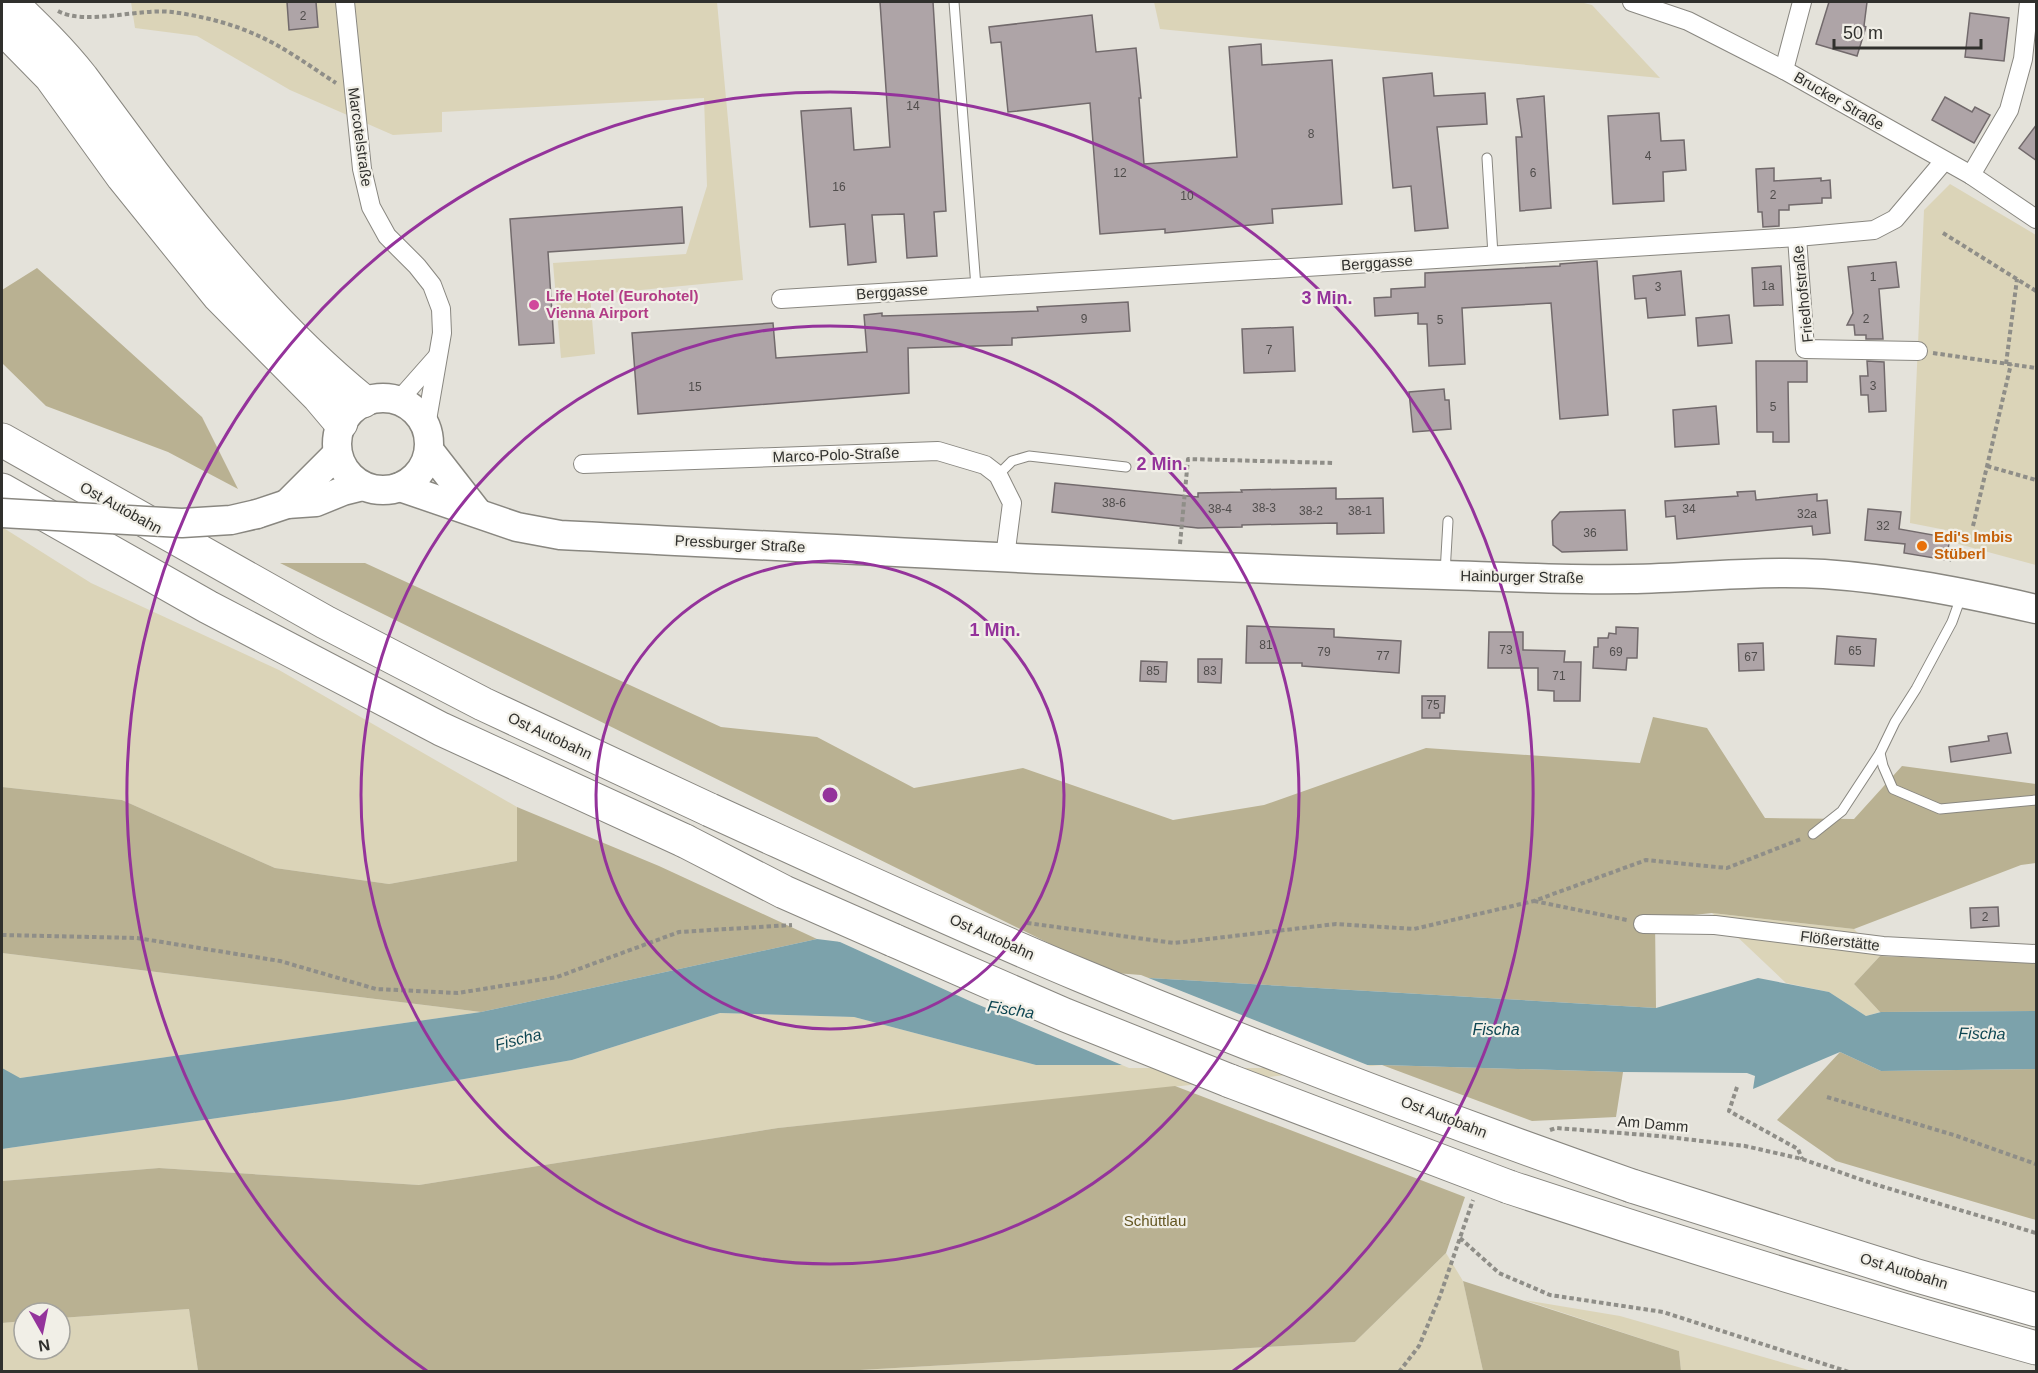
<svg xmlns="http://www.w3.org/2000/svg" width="2038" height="1373" font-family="Arial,sans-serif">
  <rect width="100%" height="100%" fill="#e4e2da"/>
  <g fill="#dbd4b8">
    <path d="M131,2h586l26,278 -153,15 5,59 -34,4 -8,-95 133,-9 21,-68 -3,-88 -262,14v20l-49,3 -103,-45 -93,-54 -62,-8z"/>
    <path d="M1154,2h426l12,3 68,73 -500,-49z"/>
    <path d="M1950,184l86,51v330l-85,-23v-11l-41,-8 14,-313z"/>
    <path d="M2,527l89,56 188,87 238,137v54l-128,23 -114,-16 -153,-68 -120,-13z"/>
    <path d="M1712,913l142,16 26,27 -26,28 26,28 -14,4 -37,-24 -43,-9z"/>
    <path d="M2,953l479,59 -461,66 -18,1z"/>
    <path d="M720,1013l134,4 182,48h346l-604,63 -359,57 -260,-17 -157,13v-32l342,-49 228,-40z"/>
    <path d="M1446,1253l17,28 20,90 -658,1 530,-30z"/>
    <path d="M1524,1300l96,16 192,55h-131l-2,-20z"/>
    <path d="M189,1309l9,62h-196v-48l22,-2v28h36v-31z"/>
  </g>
  <g fill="#b9b192">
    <path d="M37,268l165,149 36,72 -70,-37 -122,-46 -44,-43v-73z"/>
    <path d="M280,563h85l356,164 96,10 97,51 109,-20 150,52 91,-15 162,-57 214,15 13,-46 54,11 58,90 89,1 48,-53 134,18v79l-15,2 -167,64 -142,-16 -57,6 1,89 -541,-32z"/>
    <path d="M2,787l120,13 153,68 114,16 128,-23v-54l142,59 158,73 -336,73 -479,-59z"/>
    <path d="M1880,956l156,7v48l-156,1 -26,-28z"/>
    <path d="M1840,1052l41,19 155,-2v151l-200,-59 -59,-41z"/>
    <path d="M1382,1065l241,7 -7,45 -84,4z"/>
    <path d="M1175,1086l290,111 -19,56 -91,89 -530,30 -627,-1 -9,-62 -129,9v-5h-36v8l-22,2v-142l157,-13 260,17 359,-57z"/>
    <path d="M1463,1281l216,70 2,20h-198z"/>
  </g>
  <path fill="#7ca2ab" d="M817,939l298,37 541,32 102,-30 71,14 37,24 15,-4 155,-1v58l-155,2 -41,-19 -87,37 2,-13 -8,-3 -124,-1 -241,-7h-346l-182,-48 -134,-4 -148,47 -228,40 -342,49v-81l18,10 461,-66z"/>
  <path fill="#e4e2da" d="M829,937l286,36 26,2 234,93h-246l-157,-66z"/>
  <g fill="#aea4a7" stroke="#726a6c" stroke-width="1.5">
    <path d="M287,2h29l2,25 -29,3z"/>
    <path d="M880,2h53l13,209 -12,1 3,44 -30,2 -3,-44 -32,1 4,47 -28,3 -3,-41 -35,3 -9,-116 50,-3 3,42 36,-3z"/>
    <path d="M1829,2h38l-3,24 2,1 -9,29 -41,-12z"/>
    <path d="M1970,13l39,5 -5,43 -39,-4z"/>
    <path d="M1092,15l4,37 40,-4 5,50h-2l5,66 93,-7 -8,-110 32,-3 1,21 70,-5 10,144 -70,5 1,14 -108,10v-4l-65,5 -10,-131 -82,9 -7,-70 -10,1 -2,-16z"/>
    <path d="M1432,73l2,23 51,-3 2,31 -50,3 11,101 -33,3 -4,-45 -18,2 -10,-110z"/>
    <path d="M1544,96l7,112 -31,3 -4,-74h6l-5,-38z"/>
    <path d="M1945,97l27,15 3,-5 15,8 -16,28 -42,-23z"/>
    <path d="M1659,113l2,28 23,-1 2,30 -23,2 1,29 -51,3 -5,-88z"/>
    <path d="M2037,124v37l-18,-13z"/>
    <path d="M1774,168v13l47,-3v3l9,-1 1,18h-9v5l-33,2v5h-10v16l-16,1 -1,-15h-4l-2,-43z"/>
    <path d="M682,207l2,36 -136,9 6,91 -35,2 -9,-126z"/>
    <path d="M1597,261l11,154 -48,4 -9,-116 -89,5 3,56 -36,2 -2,-42h-9v-11l-43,3 -1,-18 17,-1v-8l34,-2v-14l135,-7v-2z"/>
    <path d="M1896,262l3,25 -20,2 4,50h-17v-4h-11l-1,-10h-7l6,-12 -5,-46z"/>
    <path d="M1781,266l2,39 -29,1 -2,-38z"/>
    <path d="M1681,271l4,44 -37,3 -2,-20 -11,1 -2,-23z"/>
    <path d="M1128,302l2,29 -118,7v7l-104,3 1,45 -271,21 -6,-81 141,-10 3,35 91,-6 -3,-37 18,-2v3l156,-5 -1,-4z"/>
    <path d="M1729,315l3,28 -34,3 -2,-28z"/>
    <path d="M1293,327l2,44 -51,2 -2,-44z"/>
    <path d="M1756,361h51v21h-19l1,60h-16v-10h-16z"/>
    <path d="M1867,361l17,1 2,49 -17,1 -1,-17h-7l-1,-19h8z"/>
    <path d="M1444,389l1,11h4l2,29 -38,3 -4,-40z"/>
    <path d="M1716,406l3,38 -44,3 -2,-37z"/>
    <path d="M1055,483l143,14v-4l44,-1 -1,-2 95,-2v11l47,-1 1,35 -47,1v-11l-95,2v2l-44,1 -146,-16z"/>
    <path d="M1755,491l1,9 61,-6v7l10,-1 3,33 -17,2 -1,-9 -135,13 -2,-23 -9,1 -1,-16 73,-5 -1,-4z"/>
    <path d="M1868,509l33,3 -2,17 51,9 -4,22 -42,-7 1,-9 -40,-4z"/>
    <path d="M1625,510l2,40 -65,2 -9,-7 -1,-24 8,-9z"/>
    <path d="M1247,626l87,3v8l67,4 -2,32 -97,-7v-3h-56z"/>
    <path d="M1616,627l22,1 -1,30h-10l-1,12 -33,-2 1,-21h4v-9h10l1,-5 7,1z"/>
    <path d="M1489,632h34v18l42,1 -1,11h17l-1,39h-26v-10l-16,-1v-22h-50z"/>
    <path d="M1837,636l39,3 -2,27 -39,-2z"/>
    <path d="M1763,643l1,27 -25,1 -1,-27z"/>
    <path d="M1198,659h24l-1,24 -23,-1z"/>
    <path d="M1141,661l26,1 -1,20 -26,-1z"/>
    <path d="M1422,696h23l-1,17h-4v5h-18z"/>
    <path d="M2007,733l4,20 -60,9 -2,-15 40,-6 -1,-5z"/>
    <path d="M1998,907l1,19 -28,2 -1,-20z"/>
  </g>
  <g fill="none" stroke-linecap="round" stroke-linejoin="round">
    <defs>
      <g id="service">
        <path d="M954,2l22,285"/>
        <path d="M1487,158l6,97"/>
        <path d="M998,475l14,-14 17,-5 97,11"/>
        <path d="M1445,573l3,-52"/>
        <path d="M1880,753l3,13 10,23 47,20 96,-9"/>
        <path d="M1813,834l29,-23 38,-58 15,-31 21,-33 36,-67 9,-25"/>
      </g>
      <g id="minor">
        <path d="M345,2l17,167 9,38 16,29 30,30 15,19 9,24 1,24 -16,93"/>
        <path d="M1632,2l56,19 96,49 187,105 65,44"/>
        <path d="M1784,70l18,-68"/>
        <path d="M1971,175l38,-65 14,-51 6,-57"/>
        <path d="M1797,237l8,112 113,2"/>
        <path d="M781,299l1016,-62 77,-7 21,-11 49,-58"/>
        <path d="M399,400l38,-43"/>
        <path d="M583,464l355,-13 47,14 13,10 14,28 -7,54"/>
        <path d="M1643,924l72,1 168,21 153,8"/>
      </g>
      <g id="primary">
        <circle cx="383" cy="444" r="46"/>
        <path d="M429,450l49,63"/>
        <path d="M400,487l117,40 43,8c294,15 589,31 884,40 62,2 125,5 186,4 65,-1 129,-9 194,-5 72,5 142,19 212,35"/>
        <path d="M287,504l50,-50"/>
        <path d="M257,514l30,-10 29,-2 27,-11 20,-5"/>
      </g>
      <g id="motorway">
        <path d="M10,2c25,24 50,48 72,76 24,32 47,64 71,96 62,81 130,162 210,227"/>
        <path d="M2,27l49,50 72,100 96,119 100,101 22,26"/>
        <path d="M2,440l323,182 158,82 227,106"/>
        <path d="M2,490l206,117 233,122 244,112"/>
        <path d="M893,940l172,75 165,66"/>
        <path d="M1632,1186l282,89 122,35"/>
        <path d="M1509,1187c175,58 351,112 527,161"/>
      </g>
    </defs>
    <use href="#service" stroke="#898780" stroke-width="11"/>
    <use href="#minor" stroke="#898780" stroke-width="20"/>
    <use href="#primary" stroke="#898780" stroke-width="31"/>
    <use href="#motorway" stroke="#898780" stroke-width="35"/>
    <g stroke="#8f8e88" stroke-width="4" stroke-dasharray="4.5 3" stroke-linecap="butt">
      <path d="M58,11c28,15 81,-3 114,1 30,4 62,12 89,25 26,12 50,30 75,46"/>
      <path d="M1943,233l93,58"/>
      <path d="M1933,353l103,15"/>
      <path d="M2006,364l11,-85"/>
      <path d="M1987,466l49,14"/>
      <path d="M1973,526l38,-162"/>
      <path d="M1180,544l8,-85 145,4"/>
      <path d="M1949,561l4,-11"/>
      <path d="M1534,901l93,19"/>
      <path d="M1027,923l147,20 162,-19 78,5 120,-28 112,-41 81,8 74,-29"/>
      <path d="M2,935l135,3 143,23 96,28 82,4 99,-16 122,-45 113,-7"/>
      <path d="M1737,1087l-8,24 69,38 4,10"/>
      <path d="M1827,1097l130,39 79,28"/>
      <path d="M1550,1130l6,-2 103,8 86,10 57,13 72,25 162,49"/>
      <path d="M1460,1238l39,35 51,22 113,17 186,60"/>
      <path d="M1399,1372l20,-26 21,-50 33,-96"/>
    </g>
    <use href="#service" stroke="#fff" stroke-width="9"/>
    <use href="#minor" stroke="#fff" stroke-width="18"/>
    <use href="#primary" stroke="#fff" stroke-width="28"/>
    <use href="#motorway" stroke="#fff" stroke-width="33"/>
    <defs>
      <path id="primary-bridge" d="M2,513l180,10 49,-3 26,-6"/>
      <g id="motorway-bridge">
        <path d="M710,810c123,56 245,113 370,165 182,76 367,146 552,211"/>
        <path d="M685,841l99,51 109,48"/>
        <path d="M1230,1081l279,106"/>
      </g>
    </defs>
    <use href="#primary-bridge" stroke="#898780" stroke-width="31" stroke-linecap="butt"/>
    <use href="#motorway-bridge" stroke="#898780" stroke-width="35" stroke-linecap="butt"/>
    <use href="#primary-bridge" stroke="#fff" stroke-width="28"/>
    <use href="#motorway-bridge" stroke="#fff" stroke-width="33"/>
  </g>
  <g fill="none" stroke="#94339b" stroke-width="3">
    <circle cx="830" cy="795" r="234"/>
    <circle cx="830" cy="795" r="469"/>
    <path d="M427 1371A703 703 0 1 1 1233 1371"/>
  </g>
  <circle fill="#d1479c" stroke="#f1efe7" stroke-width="2" cx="534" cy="305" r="6"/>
  <circle fill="#e8710a" stroke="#f1efe7" stroke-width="2" cx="1922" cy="546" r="6"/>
  <g text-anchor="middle" stroke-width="4.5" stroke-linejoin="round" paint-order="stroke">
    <g font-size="12" fill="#504d4c">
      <text x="303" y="20">2</text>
      <text x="913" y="110">14</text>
      <text x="1311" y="138">8</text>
      <text x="1648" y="160">4</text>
      <text x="1120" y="177">12</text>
      <text x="1533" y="177">6</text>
      <text x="839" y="191">16</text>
      <text x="1773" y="199">2</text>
      <text x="1187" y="200">10</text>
      <text x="1873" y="281">1</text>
      <text x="1768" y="290">1a</text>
      <text x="1658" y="291">3</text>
      <text x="1084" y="323">9</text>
      <text x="1866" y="323">2</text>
      <text x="1440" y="324">5</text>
      <text x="1269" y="354">7</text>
      <text x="1873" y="390">3</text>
      <text x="695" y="391">15</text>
      <text x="1773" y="411">5</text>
      <text x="1114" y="507">38-6</text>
      <text x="1264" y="512">38-3</text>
      <text x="1220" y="513">38-4</text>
      <text x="1689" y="513">34</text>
      <text x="1311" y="515">38-2</text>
      <text x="1360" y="515">38-1</text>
      <text x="1807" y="518">32a</text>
      <text x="1883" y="530">32</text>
      <text x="1590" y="537">36</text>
      <text x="1266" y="649">81</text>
      <text x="1506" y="654">73</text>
      <text x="1855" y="655">65</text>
      <text x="1324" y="656">79</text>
      <text x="1616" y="656">69</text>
      <text x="1383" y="660">77</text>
      <text x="1751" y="661">67</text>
      <text x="1153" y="675">85</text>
      <text x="1210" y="675">83</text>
      <text x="1559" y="680">71</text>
      <text x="1433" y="709">75</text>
      <text x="1985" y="921">2</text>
    </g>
    <g font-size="15" fill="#30302d" stroke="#f1efe7">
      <text transform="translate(1839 101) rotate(30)" y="5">Brucker Straße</text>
      <text transform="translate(360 137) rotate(82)" y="5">Marcotelstraße</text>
      <text transform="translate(1377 263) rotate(-4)" y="5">Berggasse</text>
      <text transform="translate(892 292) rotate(-4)" y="5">Berggasse</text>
      <text transform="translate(1803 294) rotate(-96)" y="5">Friedhofstraße</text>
      <text transform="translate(836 455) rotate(-2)" y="5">Marco-Polo-Straße</text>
      <text transform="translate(121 508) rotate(29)" y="5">Ost Autobahn</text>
      <text transform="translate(740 544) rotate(3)" y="5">Pressburger Straße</text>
      <text transform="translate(1522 577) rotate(1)" y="5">Hainburger Straße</text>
      <text transform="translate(550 736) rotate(25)" y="5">Ost Autobahn</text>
      <text transform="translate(992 937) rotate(24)" y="5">Ost Autobahn</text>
      <text transform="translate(1840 941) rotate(7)" y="5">Flößerstätte</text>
      <text transform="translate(1444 1117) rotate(21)" y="5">Ost Autobahn</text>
      <text transform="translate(1653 1124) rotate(5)" y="5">Am Damm</text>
      <text transform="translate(1904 1271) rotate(17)" y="5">Ost Autobahn</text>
    </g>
    <g font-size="15" font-weight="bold" fill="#b23c85" stroke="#f1efe7" text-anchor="start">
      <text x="546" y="301">Life Hotel (Eurohotel)<tspan x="546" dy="17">Vienna Airport</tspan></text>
    </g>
    <g font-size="15" font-weight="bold" fill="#c56008" stroke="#f1efe7" text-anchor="start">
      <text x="1934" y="542">Edi's Imbis<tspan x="1934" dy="17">Stüberl</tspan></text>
    </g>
    <g font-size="15" fill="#62541f" stroke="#f1efe7">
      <text x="1155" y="1226">Schüttlau</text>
    </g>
    <g font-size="16" font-style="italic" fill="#0e4652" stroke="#f1efe7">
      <text transform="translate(1011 1009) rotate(9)" y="6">Fischa</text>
      <text x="1496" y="1035">Fischa</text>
      <text transform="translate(1982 1033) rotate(1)" y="6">Fischa</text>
      <text transform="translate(518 1039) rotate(-14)" y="6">Fischa</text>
    </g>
  </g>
  <circle cx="830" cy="795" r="9" fill="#94339b" stroke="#f1efe7" stroke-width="3"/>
  <g font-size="18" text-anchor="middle" font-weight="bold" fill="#94339b" stroke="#f1efe7" stroke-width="4.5" stroke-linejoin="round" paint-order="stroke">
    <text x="1327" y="304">3 Min.</text>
    <text x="1162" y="470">2 Min.</text>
    <text x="995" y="636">1 Min.</text>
  </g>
  <rect width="2038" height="1373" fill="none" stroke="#30302d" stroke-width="6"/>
  <g transform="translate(42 1331) rotate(171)"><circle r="28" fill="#f1efe7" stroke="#a4a39d" stroke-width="1.5"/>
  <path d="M0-4.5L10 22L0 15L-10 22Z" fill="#94339b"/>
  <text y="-9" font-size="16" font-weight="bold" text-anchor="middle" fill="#30302d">N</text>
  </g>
  <path d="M1834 39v9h147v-9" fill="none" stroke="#30302d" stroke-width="3"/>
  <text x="1843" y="39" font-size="18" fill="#30302d" stroke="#f1efe7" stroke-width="4.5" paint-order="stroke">50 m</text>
</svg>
